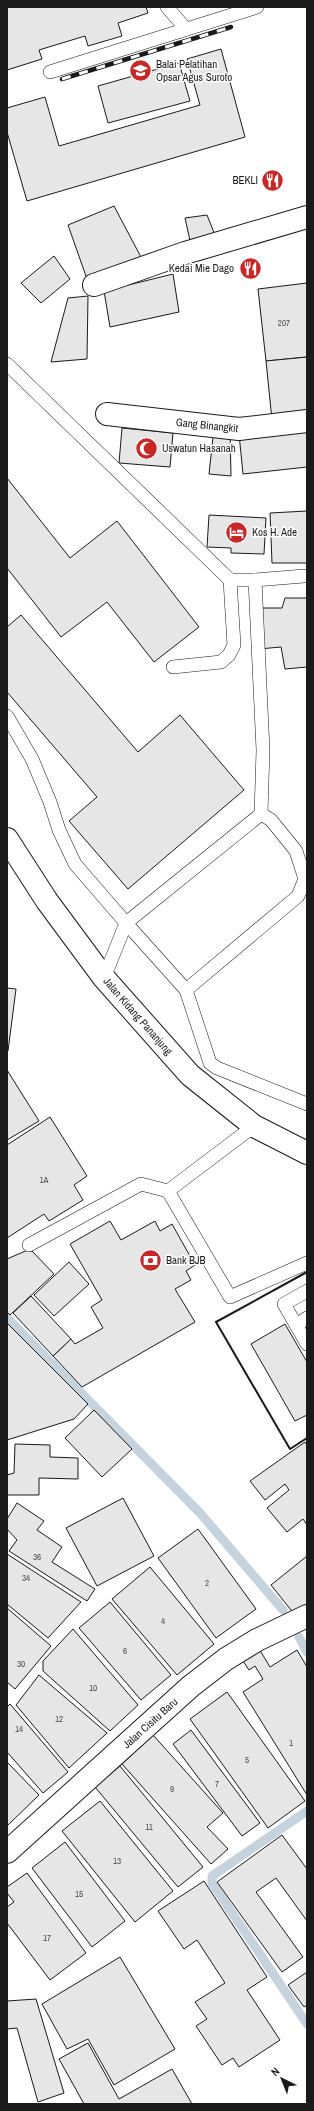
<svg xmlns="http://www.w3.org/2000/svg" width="314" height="2111" font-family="'Archivo Narrow',sans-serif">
  <rect width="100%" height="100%" fill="#fff"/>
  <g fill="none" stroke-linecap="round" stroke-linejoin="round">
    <g stroke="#c6d2dc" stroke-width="9">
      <path d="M7,1318l193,195 83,97"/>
      <path d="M299,1637l8,15"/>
      <path d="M307,1811l-95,65v7l95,141"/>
    </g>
  </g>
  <g fill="#e6e6e6" stroke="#1a1a1a">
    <path d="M7,7h139l2,6 -30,10 4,13 -34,10 -3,-10 -46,14 3,9 -35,11z"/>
    <path d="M221,49l24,88 -218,64 -20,-69v-24l38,-11 14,49 141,-41 -13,-46z"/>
    <path d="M179,63l11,38 -82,22 -10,-37z"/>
    <path d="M114,206l28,53 -55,20 -19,-54z"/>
    <path d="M207,215l8,20 -24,10 -6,-27z"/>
    <path d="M54,256l16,23 -29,24 -20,-20z"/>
    <path d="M173,274l6,38 -69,15 -6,-36z"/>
    <path d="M307,283v74l-41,4 -8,-72z"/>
    <path d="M88,296l-1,63 -36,3 17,-64z"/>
    <path d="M307,357v59l-35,4 -6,-59z"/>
    <path d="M307,427v40l-64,7 -4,-40z"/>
    <path d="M122,428l51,5 -3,34 -51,-4z"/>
    <path d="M214,428l16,1 1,47 -22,-2z"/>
    <path d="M7,478l63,80 47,-37 82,106 -45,35 -47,-60 -46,35 -54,-69z"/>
    <path d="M307,511v52h-35l-2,-50z"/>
    <path d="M209,515l57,3 -2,36 -33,-1v-5l-24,-1z"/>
    <path d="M285,598h22v69l-22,2 -4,-22 -22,2 1,-41h22z"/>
    <path d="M21,615l117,137 42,-37 64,75 -116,99 -59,-68 28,-24 -90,-105v-65z"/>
    <path d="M7,988l9,1 -8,62h-1z"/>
    <path d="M7,1070l32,51 -32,19z"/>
    <path d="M50,1117l37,59 -13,9 9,15 -34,21 -5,-7 -37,24v-93z"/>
    <path d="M110,1221l11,19 34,-19 5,10 12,-7 23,41 -9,6 5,9 -16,9 20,33 -113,65 -29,-31 18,-17 4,5 28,-16 -12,-21 11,-7 -32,-56z"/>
    <path d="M30,1249l24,25 -44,41 -3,-3v-53z"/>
    <path d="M69,1262l20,22 -35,32 -20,-21z"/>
    <path d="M31,1296l40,43 -18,17 -40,-43z"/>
    <path d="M7,1323l81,81 -14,15 -67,21z"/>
    <path d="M285,1324l22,38v53l-12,6 -44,-77z"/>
    <path d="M94,1410l38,39 -30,28 -37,-39z"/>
    <path d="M305,1442l2,3v80l-4,-6 -16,13 -20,-24 22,-18 -4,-6 -20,16 -15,-19z"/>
    <path d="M15,1444l35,1v12l28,1v21l-39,-1v17h-32v-20l7,-2z"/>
    <path d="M123,1498l31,58 -57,30 -31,-58z"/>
    <path d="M17,1503l27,18 -7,9 25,17 -10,15 43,27 -8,12 -78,-50 8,-11 -10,-11v-10z"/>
    <path d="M198,1529l58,80 -40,29 -58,-80z"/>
    <path d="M7,1554l74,48 -33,36 -41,-34z"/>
    <path d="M307,1556v49l-12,10 -24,-30z"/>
    <path d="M150,1567l64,77 -37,31 -65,-76z"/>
    <path d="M110,1602l61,73 -30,25 -62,-72z"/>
    <path d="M7,1608l44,38 -36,43 -8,-7z"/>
    <path d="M73,1629l65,76 -28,26 -67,-60v-10z"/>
    <path d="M258,1647l12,20 27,-17 10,17v128l-64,-103 20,-13 -8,-13 -6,4 -8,-12z"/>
    <path d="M39,1675l68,58 -38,35 -53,-63z"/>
    <path d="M227,1692l78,109 -37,27 -78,-109z"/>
    <path d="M10,1704l58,68 -25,21 -36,-41v-45z"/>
    <path d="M191,1730l69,93 -18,13 -69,-92z"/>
    <path d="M153,1735l70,78 -16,14 21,22 -17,15 -89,-100z"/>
    <path d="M7,1762l32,33 -32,31z"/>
    <path d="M120,1766l83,101 -25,20 -83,-100z"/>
    <path d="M100,1801l73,90 -38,31 -73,-91z"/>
    <path d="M282,1835l25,34v52l-31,-43 -20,14 47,65 -21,15 -65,-90z"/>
    <path d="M65,1842l60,79 -33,26 -60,-79z"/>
    <path d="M27,1873l59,80 -36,27 -43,-57v-16l7,-5 -7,-9v-6z"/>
    <path d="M204,1881l63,96 -20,13 33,50 -41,27 -6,-9 -11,7 -26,-39 11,-7 -12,-17 30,-19 -28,-43 -13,9 -26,-38z"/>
    <path d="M120,1957l55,92 -61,36 -26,-46 -21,10 -25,-45z"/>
    <path d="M307,1972v33l-3,2 -16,-22z"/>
    <path d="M36,1999l28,94 -26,9 -21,-74 -10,1v-28z"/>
    <path d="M88,2043l31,56 53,-30 20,35h-108l-25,-45z"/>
  </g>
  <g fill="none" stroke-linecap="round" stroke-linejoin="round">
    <defs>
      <g id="service">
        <path d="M167,7l18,21"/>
        <path d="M50,72l207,-65"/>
        <path d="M7,364l223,216"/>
        <path d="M173,667l48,-5 8,-7 5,-10 -4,-65h25l49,-4"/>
        <path d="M7,716l25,43 18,43 9,28 16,34 51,59 -22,55"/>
        <path d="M261,814l10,6 25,31 9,28 -7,17 -112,94 24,73 7,5 90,36"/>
        <path d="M186,990l-60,-67 135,-109 2,-64 -8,-170"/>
        <path d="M168,1191l62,106 77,-34"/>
        <path d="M29,1245l112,-61 27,7 86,-65"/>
        <path d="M307,1291l-23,13 23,40"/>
        <path d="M296,1325l11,-7"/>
      </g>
      <g id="minor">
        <path d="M94,285l91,-32 122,-36"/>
        <path d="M107,414l132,15 68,-8"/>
        <path d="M7,839l40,62 57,77 86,97 64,51 53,27"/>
        <path d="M7,1852l184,-166 35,-27 31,-19 50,-24"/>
      </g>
    </defs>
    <use href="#service" stroke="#1a1a1a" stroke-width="14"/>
    <use href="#minor" stroke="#1a1a1a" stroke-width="24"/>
    <use href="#service" stroke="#fff" stroke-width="13"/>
    <use href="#minor" stroke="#fff" stroke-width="22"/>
    <defs>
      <path id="rail" d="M62,79l169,-52"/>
    </defs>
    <use href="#rail" stroke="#1a1a1a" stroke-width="4.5"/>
    <use href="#rail" stroke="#fff" stroke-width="3" stroke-dasharray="9" stroke-linecap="butt"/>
    <path stroke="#1a1a1a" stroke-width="2" d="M307,1272l-91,50 74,127 17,-11"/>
  </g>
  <defs>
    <symbol id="university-disc" viewBox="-11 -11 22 22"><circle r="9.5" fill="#c62828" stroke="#fff"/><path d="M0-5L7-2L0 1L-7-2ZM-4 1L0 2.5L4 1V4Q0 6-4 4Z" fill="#fff"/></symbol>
    <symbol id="restaurant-disc" viewBox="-11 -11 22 22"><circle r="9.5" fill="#c62828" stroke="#fff"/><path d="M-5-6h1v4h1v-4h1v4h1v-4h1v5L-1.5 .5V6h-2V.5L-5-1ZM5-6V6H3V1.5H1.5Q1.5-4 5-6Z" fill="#fff"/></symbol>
    <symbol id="mosque-disc" viewBox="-11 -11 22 22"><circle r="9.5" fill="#c62828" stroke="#fff"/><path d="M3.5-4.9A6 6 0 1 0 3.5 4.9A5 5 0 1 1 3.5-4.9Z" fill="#fff"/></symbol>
    <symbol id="hotel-disc" viewBox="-11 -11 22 22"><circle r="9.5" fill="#c62828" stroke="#fff"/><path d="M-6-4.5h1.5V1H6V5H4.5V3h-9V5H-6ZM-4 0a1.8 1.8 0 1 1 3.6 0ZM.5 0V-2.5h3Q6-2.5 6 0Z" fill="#fff"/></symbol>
    <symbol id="bank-disc" viewBox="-11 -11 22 22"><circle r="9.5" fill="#c62828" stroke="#fff"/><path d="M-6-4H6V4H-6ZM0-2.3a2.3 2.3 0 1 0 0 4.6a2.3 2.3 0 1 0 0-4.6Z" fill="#fff"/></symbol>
  </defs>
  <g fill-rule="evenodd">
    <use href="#university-disc" x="128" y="58" width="25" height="25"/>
    <use href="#restaurant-disc" x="260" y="168" width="25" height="25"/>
    <use href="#restaurant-disc" x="238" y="256" width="25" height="25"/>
    <use href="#mosque-disc" x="134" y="436" width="25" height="25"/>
    <use href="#hotel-disc" x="224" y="520" width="25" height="25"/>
    <use href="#bank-disc" x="138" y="1248" width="25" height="25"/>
  </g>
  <g text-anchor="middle" stroke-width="3" stroke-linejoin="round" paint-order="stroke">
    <g font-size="9" fill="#4d4d4d">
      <text x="284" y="326">207</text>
      <text x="44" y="1183">1A</text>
      <text x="37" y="1560">36</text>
      <text x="26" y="1581">34</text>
      <text x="207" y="1586">2</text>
      <text x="163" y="1624">4</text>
      <text x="125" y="1654">6</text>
      <text x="21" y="1667">30</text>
      <text x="93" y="1691">10</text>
      <text x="59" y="1722">12</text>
      <text x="19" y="1732">14</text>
      <text x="291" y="1746">1</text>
      <text x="247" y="1763">5</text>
      <text x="217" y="1787">7</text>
      <text x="172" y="1792">9</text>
      <text x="149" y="1830">11</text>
      <text x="117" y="1864">13</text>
      <text x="79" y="1897">15</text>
      <text x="47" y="1941">17</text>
    </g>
    <g font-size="11" fill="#1a1a1a" stroke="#fff" text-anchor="start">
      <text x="156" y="68">Balai Pelatihan<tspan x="156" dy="13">Opsar Agus Suroto</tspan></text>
      <text x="258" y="184" text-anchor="end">BEKLI</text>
      <text x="234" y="272" text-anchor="end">Kedai Mie Dago</text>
      <text x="162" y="452">Uswatun Hasanah</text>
      <text x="252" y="536">Kos H. Ade</text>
      <text x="166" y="1264">Bank BJB</text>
    </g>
    <g font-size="11" fill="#1a1a1a" stroke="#fff">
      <text transform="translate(207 425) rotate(6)" y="4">Gang Binangkit</text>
      <text transform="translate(138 1016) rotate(49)" y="4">Jalan Kidang Pananjung</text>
      <text transform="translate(150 1723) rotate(-42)" y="4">Jalan Cisitu Baru</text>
    </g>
  </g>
  <rect width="314" height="2111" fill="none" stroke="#1a1a1a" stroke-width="16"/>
  <g transform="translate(282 2079) rotate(317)" stroke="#ffffff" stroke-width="3" paint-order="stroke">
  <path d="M0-3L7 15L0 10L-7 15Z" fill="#1a1a1a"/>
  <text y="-6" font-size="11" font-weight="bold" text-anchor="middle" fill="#1a1a1a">N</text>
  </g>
</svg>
